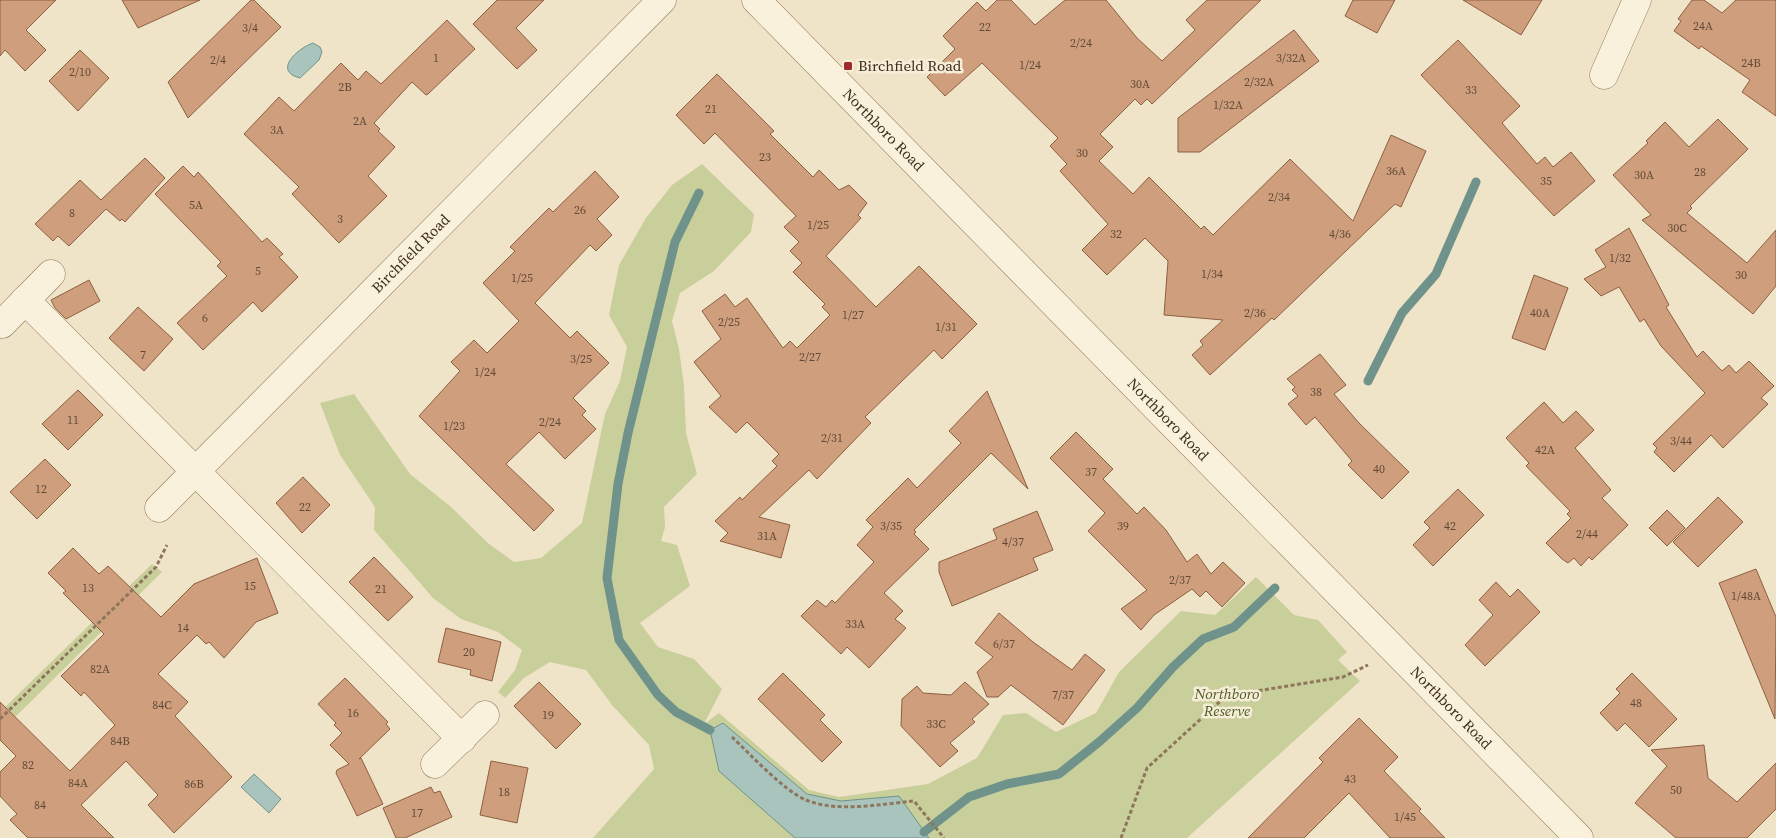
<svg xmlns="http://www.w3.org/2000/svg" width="1776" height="838" font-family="'Source Serif 4',serif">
  <rect width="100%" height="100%" fill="#f0e4c8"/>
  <g fill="#c9cf9b">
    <path d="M702,164l52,50 -3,18 -37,39 -34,22 -8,28 7,28 5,37 2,47 11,41 -33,33 1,20 -4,14 16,4 13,41 -50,37 18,24 36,12 28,30 -18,35 15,-11 90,77 30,7 89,-13 49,-26 26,-43 23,-2 30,19 40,-19 23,-41 62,-61 34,4 41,-38 38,38 24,5 29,32 -9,8 22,21 -173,157h-594l61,-69 -5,-24 -37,-40 -26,-35 -36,-8 -26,16 -19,20 -7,-6 17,-22 7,-20 -24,-18 -37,-13 -28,-21 -59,-68 1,-23 -35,-52 -20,-52 34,-9 56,80 41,33 38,37 25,18 27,-4 41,-35 23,-109 15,-33 7,-34 -18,-32 10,-50 27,-47 26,-33z"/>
    <path d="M152,564l10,8 -162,160v-20z"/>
  </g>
  <g fill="#a9c4bc" stroke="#6f938a">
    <path d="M313,43l7,4 2,5 -3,8 -19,18c-28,-7 -2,-30 13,-35z"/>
    <path d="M723,723l84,71 34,7 58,-5 30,42h-134l-76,-67 -9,-41z"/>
    <path d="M254,774l27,25 -12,14 -28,-26z"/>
  </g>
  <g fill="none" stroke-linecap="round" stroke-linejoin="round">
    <g stroke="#6f938a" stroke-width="9">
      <path d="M699,193l-24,49 -47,191 -10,51 -11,94 12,62 39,55 18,17 34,18"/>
      <path d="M1368,381l34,-68 34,-39 40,-92"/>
      <path d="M924,832l45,-35 38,-13 52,-10 40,-32 38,-34 36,-41 30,-28 31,-12 41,-39"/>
    </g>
  </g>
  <g fill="#cf9f7d" stroke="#8d5f41">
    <path d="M0,0h56l-30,30 20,20 -21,21 -20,-21 -5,6z"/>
    <path d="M122,0h78l-62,28z"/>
    <path d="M251,0h3l27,27 -93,91 -20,-36z"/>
    <path d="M497,0h47l-28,28 21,22 -20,19 -44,-45z"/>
    <path d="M997,0h14l24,25 30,-25h41l31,38 25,23 33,-31 -9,-10 21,-20h54l-109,104 -5,-5 -6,6 -6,-6 -35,35 13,13 -14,14 34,33 16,-17 52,52 3,-3 9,9 77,-76 63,62 38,-86 35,16 -25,56 -6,-3 -121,116 -2,-2 -62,57 -18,-20 11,-10 -3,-4 23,-21 -59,-5 4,-54 -23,-23 -38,37 -25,-25 26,-26 -48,-53 7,-7 -17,-18 8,-8 -76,-75 -37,33 -18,-19 28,-28 -12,-13 34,-34 9,9z"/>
    <path d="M1353,0h42l-18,33 -32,-17z"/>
    <path d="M1463,0h79l-21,35z"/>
    <path d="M1692,0h12l18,13 14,-13h40v116l-34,-24 8,-12 -49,-34 -2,3 -25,-18 7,-10 -3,-2z"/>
    <path d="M447,20l28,29 -47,45 -2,1 -14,-13 -38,41 6,6 -2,2 17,16 -27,29 19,20 -48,47 -47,-49 7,-7 -55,-53 35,-37 15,14 47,-48 17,17 8,-9 15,13z"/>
    <path d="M1294,30l25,31 -119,91h-22v-34z"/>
    <path d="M1458,40l62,66 -18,17 35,41 8,-7 8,10 18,-15 24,29 -41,35 -133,-141z"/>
    <path d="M80,50l29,28 -31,33 -29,-30z"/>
    <path d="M717,74l57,57 -4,3 43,43 6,-7 20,20 10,-5 18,18 -9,12 3,3 -35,38 50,51 43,-41 58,58 -35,35 -8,-9 -69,67 6,6 -54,56 -8,-9 -50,47 31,8 -9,33 -61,-17 8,-8 -13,-12 25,-24 2,3 35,-34 -5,-5 7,-7 -32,-32 -11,11 -27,-26 12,-11 -27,-34 27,-23 -19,-28 23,-17 10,13 12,-9 36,50 7,-7 7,7 33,-33 -8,-8 3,-3 -32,-32 9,-9 -12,-12 9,-9 -15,-15 12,-11 -81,-83 -11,11 -28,-29z"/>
    <path d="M1718,119l30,30 -58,57 2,2 -5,5 60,50 29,-33v56l-23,28 -111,-94 9,-5 -38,-40 35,-32 -2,-2 19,-19 24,25z"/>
    <path d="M145,158l20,20 -40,44 -3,-3 -2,2 -14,-12 -37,37 -11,-10 -5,5 -18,-17 45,-44 21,20z"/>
    <path d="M183,166l11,11 4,-5 64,70 5,-4 16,16 -4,3 19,20 -36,35 -9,-10 -50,48 -26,-27 50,-47 -10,-10 4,-4 -66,-68z"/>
    <path d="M595,171l24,26 -22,22 15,16 -16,16 -6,-6 -55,58 35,35 7,-7 32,32 -36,35 13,13 -4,4 14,14 -31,30 -26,-27 -33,32 48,46 -20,21 -115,-115 41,-45 -9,-9 23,-22 13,13 32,-32 -36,-38 32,-32 -5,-4 39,-39 4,4z"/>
    <path d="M1629,228l40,77 -3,2 31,50 6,-6 19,20 7,-6 7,8 13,-12 25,25 -13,12 7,6 -45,44 -12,-13 -37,37 -20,-20 3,-4 -4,-4 52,-51 -44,-47 -17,-27 -4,3 -21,-35 -18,9 -17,-17 22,-12 -11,-17z"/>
    <path d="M1534,275l34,13 -23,62 -33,-12z"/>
    <path d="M89,280l11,21 -34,18 -11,-11 -4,-8z"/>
    <path d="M138,307l35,32 -29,32 -35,-33z"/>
    <path d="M1320,354l26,31 -12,9 25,29 50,49 -27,27 -34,-34 4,-4 -37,-44 -9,8 -18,-21 10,-8 -6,-6 3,-3 -8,-8z"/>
    <path d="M78,390l25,25 -35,35 -26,-26z"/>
    <path d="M987,391l41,98 -37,-36 -77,77 2,2 -2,2 15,15 -45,44 19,18 -8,8 11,9 -37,40 -22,-21 -6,7 -40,-38 16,-16 9,7 6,-7 3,3 39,-41 -17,-17 16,-18 -7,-7 42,-42 9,10 44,-45 -12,-12z"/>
    <path d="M1544,402l19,21 13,-12 18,19 -19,18 36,42 -9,8 26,27 -36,35 -3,-3 -8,9 -7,-8 -6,5 -6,-4 -16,-16 25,-25 -4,-4 3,-3 -44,-45 3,-3 -23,-25z"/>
    <path d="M1076,432l37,37 -10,10 34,35 7,-7 22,23 21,32 10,-8 14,20 12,-12 22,21 -23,24 -16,-16 -6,6 -8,-8 -38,26 -13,15 -20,-21 26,-19 -59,-59 17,-18 -55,-55z"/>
    <path d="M45,459l26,26 -34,34 -27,-27z"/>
    <path d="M303,477l27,28 -28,28 -26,-30z"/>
    <path d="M1458,489l26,26 -51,51 -20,-21 17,-17 -6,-6z"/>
    <path d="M1718,497l25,25 -45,45 -25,-25z"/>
    <path d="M1667,510l18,18 -18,18 -18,-18z"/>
    <path d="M1037,511l16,39 -20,8 5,12 -86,36 -13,-34v-10l58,-23 -4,-10z"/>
    <path d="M73,548l26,26 9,-8 53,51 33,-33 63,-26 21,55 -22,9 -32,36 -15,-16 -3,2 -9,-9 -39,39 30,28 -13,14 57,61 -58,56 -26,-28 10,-10 -32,-34 -45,44 33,33h-86l-18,-18 7,-6 -17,-18v-24l16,-16 -16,-16v-38l70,69 45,-46 -31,-33 -3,4 -20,-20 43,-42 -41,-41 3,-2 -18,-18z"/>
    <path d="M374,557l39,40 -25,24 -39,-39z"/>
    <path d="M1756,569l20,48 -1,102 -56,-136z"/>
    <path d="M1496,582l14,15 8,-8 22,23 -55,54 -20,-21 28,-30 -14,-15z"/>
    <path d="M999,613l34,29 39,28 13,-16 20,16 -42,55 -52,-40 -13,12h-11l-10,-25 16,-15 -18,-14z"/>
    <path d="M446,628l55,14 -9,39 -22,-6 1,-5 -33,-8z"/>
    <path d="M783,673l42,42 -5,5 22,22 -20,20 -64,-63z"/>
    <path d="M1632,673l45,46 -28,28 -24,-24 -8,8 -17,-18 20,-20 -4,-4z"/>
    <path d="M345,678l43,44 -2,2 4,5 -31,30 2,-1 22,46 -26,12 -21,-43 1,-3 12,-6 -19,-19 12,-12 -8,-8 2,-2 -18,-19z"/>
    <path d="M539,682l42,42 -25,25 -42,-43z"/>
    <path d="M965,682l24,22 -17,15 3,3 -25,21 8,8 -18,16 -39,-41 1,-27 15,-13 6,7 28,2z"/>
    <path d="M1359,718l39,39 -14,14 37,38 -2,2 26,27h-55l-41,-45 -45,45h-56l75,-76 -4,-4z"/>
    <path d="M1704,745l4,33 29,24 39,-39v46l-29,29h-71l-41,-35 32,-37 -16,-16z"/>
    <path d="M491,761l37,7 -11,55 -37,-8z"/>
    <path d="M431,787l3,6 6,-2 12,26 -47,21h-9l-13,-30z"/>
  </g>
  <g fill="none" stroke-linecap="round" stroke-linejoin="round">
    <defs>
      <g id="minor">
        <path id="s1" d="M756,0l823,838"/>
        <path d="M1604,75l33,-75"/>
        <path d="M25,300l437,439"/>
        <path d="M2,324l49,-50"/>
        <path id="s2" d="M159,508l503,-508"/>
        <path d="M435,764l50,-49"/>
      </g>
    </defs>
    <use href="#minor" stroke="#8d765c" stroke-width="29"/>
    <g stroke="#8d765c" stroke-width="3" stroke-dasharray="4 2.5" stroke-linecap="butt">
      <path d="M0,719l156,-152 11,-22"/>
      <path d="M732,737c18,17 52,54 74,63 32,13 74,4 108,1l30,37"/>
      <path d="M1121,838l26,-70 79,-72 117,-19 25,-12"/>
    </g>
    <use href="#minor" stroke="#faf1dc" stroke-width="28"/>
  </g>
  <rect fill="#9e2a2b" stroke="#f7eed8" stroke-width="2" x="843" y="61" width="10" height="10" rx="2.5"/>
  <g text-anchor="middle" stroke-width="5" stroke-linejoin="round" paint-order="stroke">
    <g font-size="12" fill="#624a37">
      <text x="1703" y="30">24A</text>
      <text x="985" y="31">22</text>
      <text x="250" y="32">3/4</text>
      <text x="1081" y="47">2/24</text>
      <text x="436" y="62">1</text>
      <text x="1291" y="62">3/32A</text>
      <text x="218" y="64">2/4</text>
      <text x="1751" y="67">24B</text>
      <text x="1030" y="69">1/24</text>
      <text x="80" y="76">2/10</text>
      <text x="1259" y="86">2/32A</text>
      <text x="1140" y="88">30A</text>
      <text x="345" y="91">2B</text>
      <text x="1471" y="94">33</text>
      <text x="1228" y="109">1/32A</text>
      <text x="711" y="113">21</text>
      <text x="360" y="125">2A</text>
      <text x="277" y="134">3A</text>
      <text x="1082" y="157">30</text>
      <text x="765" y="161">23</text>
      <text x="1396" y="175">36A</text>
      <text x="1700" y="176">28</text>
      <text x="1644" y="179">30A</text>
      <text x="1546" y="185">35</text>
      <text x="1279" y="201">2/34</text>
      <text x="196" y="209">5A</text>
      <text x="580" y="214">26</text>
      <text x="72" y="217">8</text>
      <text x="340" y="223">3</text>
      <text x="818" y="229">1/25</text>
      <text x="1677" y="232">30C</text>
      <text x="1116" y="238">32</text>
      <text x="1340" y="238">4/36</text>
      <text x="1620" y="262">1/32</text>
      <text x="258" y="275">5</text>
      <text x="1212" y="278">1/34</text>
      <text x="1741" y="279">30</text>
      <text x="522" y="282">1/25</text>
      <text x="1255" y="317">2/36</text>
      <text x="1540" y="317">40A</text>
      <text x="853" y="319">1/27</text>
      <text x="205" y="322">6</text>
      <text x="729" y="326">2/25</text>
      <text x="946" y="331">1/31</text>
      <text x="143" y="359">7</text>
      <text x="810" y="361">2/27</text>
      <text x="581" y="363">3/25</text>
      <text x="485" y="376">1/24</text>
      <text x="1316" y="396">38</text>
      <text x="73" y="424">11</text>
      <text x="550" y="426">2/24</text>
      <text x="454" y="430">1/23</text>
      <text x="832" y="442">2/31</text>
      <text x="1681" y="445">3/44</text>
      <text x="1545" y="454">42A</text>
      <text x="1379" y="473">40</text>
      <text x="1091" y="476">37</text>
      <text x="41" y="493">12</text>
      <text x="305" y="511">22</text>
      <text x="891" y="530">3/35</text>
      <text x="1123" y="530">39</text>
      <text x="1450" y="530">42</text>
      <text x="1587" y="538">2/44</text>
      <text x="767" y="540">31A</text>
      <text x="1013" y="546">4/37</text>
      <text x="1180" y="584">2/37</text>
      <text x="250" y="590">15</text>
      <text x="88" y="592">13</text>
      <text x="381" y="593">21</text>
      <text x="1746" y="600">1/48A</text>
      <text x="855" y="628">33A</text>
      <text x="183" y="632">14</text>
      <text x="1004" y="648">6/37</text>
      <text x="469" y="656">20</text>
      <text x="100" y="673">82A</text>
      <text x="1063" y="699">7/37</text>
      <text x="1636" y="707">48</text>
      <text x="162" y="709">84C</text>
      <text x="353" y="717">16</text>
      <text x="548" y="719">19</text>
      <text x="936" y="728">33C</text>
      <text x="120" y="745">84B</text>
      <text x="28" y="769">82</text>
      <text x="1350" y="783">43</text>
      <text x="78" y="787">84A</text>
      <text x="194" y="788">86B</text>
      <text x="1676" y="794">50</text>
      <text x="504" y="796">18</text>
      <text x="40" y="809">84</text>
      <text x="417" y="817">17</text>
      <text x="1405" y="821">1/45</text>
    </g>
    <g font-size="15" fill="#3d2e20" stroke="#f7eed8" text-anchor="start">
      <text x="858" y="71">Birchfield Road</text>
    </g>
    <g font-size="15" fill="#3d2e20" stroke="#f7eed8">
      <text dy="5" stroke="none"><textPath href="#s1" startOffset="182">Northboro Road</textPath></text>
      <text dy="5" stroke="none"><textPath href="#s2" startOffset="358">Birchfield Road</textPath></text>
      <text dy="5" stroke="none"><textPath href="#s1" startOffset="588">Northboro Road</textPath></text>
      <text dy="5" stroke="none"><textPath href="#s1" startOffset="992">Northboro Road</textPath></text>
    </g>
    <g font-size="15" font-style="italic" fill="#4d5a26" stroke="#f7eed8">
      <text x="1227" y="699">Northboro<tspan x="1227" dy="17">Reserve</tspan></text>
    </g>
  </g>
</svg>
